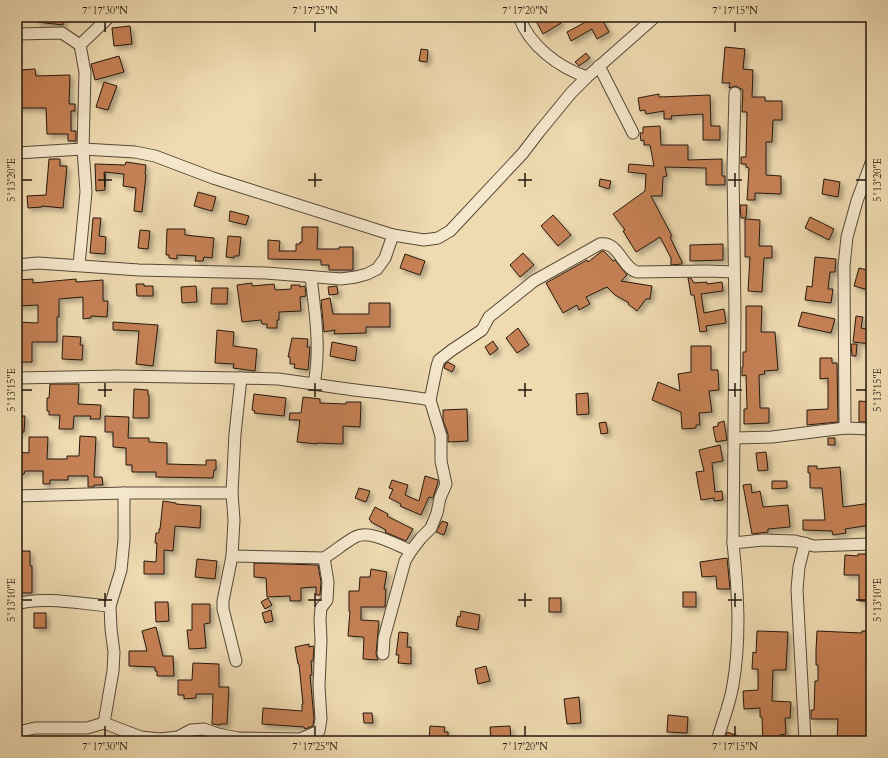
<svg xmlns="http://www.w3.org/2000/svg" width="888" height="758" font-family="Cardo,serif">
  <defs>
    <filter id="shadow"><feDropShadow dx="3.5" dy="3.5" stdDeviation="2" flood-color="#0004"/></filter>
  </defs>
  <rect width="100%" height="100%" fill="#efdab1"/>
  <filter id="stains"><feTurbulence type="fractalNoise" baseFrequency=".005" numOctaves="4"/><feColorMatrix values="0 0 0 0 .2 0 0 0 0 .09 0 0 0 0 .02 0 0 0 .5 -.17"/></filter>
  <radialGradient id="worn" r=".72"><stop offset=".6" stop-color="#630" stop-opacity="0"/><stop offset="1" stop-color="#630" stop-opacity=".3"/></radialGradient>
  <g fill="#c58154" stroke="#23190e" filter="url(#shadow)">
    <path d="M37,17h27l-1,8 -26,-3z"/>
    <path d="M542,17h16l3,6 -18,11 -7,-13z"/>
    <path d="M595,17h6l8,15 -12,7 -5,-10 -21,12 -4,-9z"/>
    <path d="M130,26l2,18 -18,2 -2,-18z"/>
    <path d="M725,47l20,2 -2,20 10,1 -1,27h13v4h17v19h-9l-1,22h-6v33l15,1v18l-26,-1v7h-8l2,-32 -3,-1v-3h-5v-7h5l1,-45h-5l1,-22 -7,-4 -7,2 1,-5h-8z"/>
    <path d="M421,49l7,1 -1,12 -8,-1z"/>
    <path d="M586,53l4,5 -11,8 -4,-4z"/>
    <path d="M119,56l5,16 -29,8 -4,-16z"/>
    <path d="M35,69l1,7 34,-1 -1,29h6v7h-4v20h5v10h-8v-7h-21l-1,-26h-29v-36h4v-2z"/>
    <path d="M104,82l13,4 -9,24 -12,-3z"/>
    <path d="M659,94v3l51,-2 1,31h9v14h-17v-26l-32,2 1,3h-8v-8l-18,3 -1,-4 -5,1 -2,-13z"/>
    <path d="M660,126l1,19h27v15l34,-1v17h3v9h-19v-17l-41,-1 2,9 -4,1 -1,19h-11l21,40 -2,1 12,25v2l-11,1v-7l-11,-21 -24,15 -13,-21 2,-1 -12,-16 32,-23 1,-17 -18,-2 1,-8 25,2 -4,-21h-6v-5l-3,1 -1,-8h3v-6z"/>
    <path d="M49,159h11v7h7l-4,42 -21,-2v1l-14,1 -1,-12 19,-1z"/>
    <path d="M126,162l20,3 -1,9 1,1 -4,37 -8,-1 2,-23 -13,-2 1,-12 -20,-2 1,18 -9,1 -1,-27 30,1z"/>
    <path d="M600,179l11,2 -2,8 -10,-3z"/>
    <path d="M824,179l16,3 -2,15 -16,-3z"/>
    <path d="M198,192l18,5 -4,14 -18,-5z"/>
    <path d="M740,205h7l-1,13h-5z"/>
    <path d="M230,211l19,5 -3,9 -17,-4z"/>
    <path d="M553,215l18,20 -13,11 -17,-20z"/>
    <path d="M810,217l24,12 -5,11 -24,-12z"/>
    <path d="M93,218h8l-2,18 7,1 -1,17 -15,-1z"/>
    <path d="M745,219l15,1 -1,26h13v12h-8l-2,34 -14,-1 2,-34h-5z"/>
    <path d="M302,227h16l-1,22h22v-2h14v23h-24v-5h-8v-5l-53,-1v-19l12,1 -1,10h17v-7h4v-2h2z"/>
    <path d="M167,229h18v6l29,3 -2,20 -8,-1 -1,4h-8l1,-5 -19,-1v4l-8,-1v-3h-3z"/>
    <path d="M140,230l10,1 -2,18 -10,-1z"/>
    <path d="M228,236l13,1 -2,19h-5v2l-8,-1z"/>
    <path d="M723,244v16l-33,1v-16z"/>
    <path d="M602,251h2l9,10 2,-1 12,15 -6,6 31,5 -2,13h-4l-9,12 -9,-7 1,-1 -14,-8 -8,-8 -21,10 4,7 -11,6 -2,-5 -14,8 -17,-30 41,-23 1,2z"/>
    <path d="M523,253l11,12 -14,12 -10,-12z"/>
    <path d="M405,254l20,7 -5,14 -20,-7z"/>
    <path d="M815,257l21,2 -1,13h-5l-2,17h5l-2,14 -26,-3 2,-14 5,1z"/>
    <path d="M859,268l12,3v7l-3,12 -14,-4z"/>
    <path d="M688,278h3l3,5 13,-1v2l15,-2 1,9 -22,3 3,19 20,-4 2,14 -20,3 1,5 -7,1 -6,-37h-3z"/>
    <path d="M33,279v4l43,-4v3l27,-2v21h5l-1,16 -16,-1v2l-8,1v-22l-24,2v18h-2v25h-25v20h-15v-40l21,1v-18l-20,1 -1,-26z"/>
    <path d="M252,283v3l22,-2 1,6 16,-1v-4h9v2l5,-1 1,10 -6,1 1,14 -22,1v8h-2v8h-10v-4h-5l-1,-4 -19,2 -5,-37z"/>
    <path d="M136,284h8v2h9v10h-16z"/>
    <path d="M196,286l1,16 -15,1 -1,-16z"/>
    <path d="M337,286l1,8 -9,1 -1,-8z"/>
    <path d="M212,288h16l-1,16h-16z"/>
    <path d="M330,298l3,16h36v-11h21v24h-24v6l-32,1 1,-4 -11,2 -3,-32z"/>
    <path d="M746,306h16l-1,26h14l3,38 -14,1 1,3 -6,1 1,33h9v15l-25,1v-15h3l-1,-34 -4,1v-9h1v-15h3z"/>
    <path d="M802,312l33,7 -4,14 -33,-7z"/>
    <path d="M856,316l7,1 -2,11 10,2v14l-18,-2z"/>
    <path d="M113,322l45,3 -5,41 -17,-2 3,-33 -26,-1z"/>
    <path d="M518,328l11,17 -12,8 -11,-15z"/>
    <path d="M217,330l17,2 -1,14 24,3 -2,22 -22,-3 1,-4 -19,-1z"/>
    <path d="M63,336l18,1 -1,8h3l-1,15 -20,-1z"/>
    <path d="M292,338l16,1 -1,8h3l-2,23 -14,-2 1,-4h-5v-7h-2z"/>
    <path d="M493,341l5,8 -8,6 -5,-8z"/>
    <path d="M332,342l25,5 -2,14 -25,-5z"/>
    <path d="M851,344h6l-1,12h-4z"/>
    <path d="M691,346h20v24h7l1,20 -10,1 3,21 -13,1 1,12h-4v3l-14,1 -1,-17 -29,-12 6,-18 22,9 -2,-17 13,-2z"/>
    <path d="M820,358h12v5h5l1,59 -31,3v-15l21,-1v-31l-8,1z"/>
    <path d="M448,362l7,4 -3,6 -8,-4 1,-4z"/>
    <path d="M50,384h29l-1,20 23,1 -1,14h-10l1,-3h-17l-1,13h-14l1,-14h-11v-4h-2v-13h2z"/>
    <path d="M134,389l14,1v5h1v23h-16z"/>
    <path d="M588,393l1,21 -12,1 -1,-21z"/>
    <path d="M254,394l32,4 -2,18 -30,-3 1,-2 -3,-1z"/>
    <path d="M303,397l17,2v4l26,1v-2h15l-1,25 -17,-1v18l-26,-1v1l-20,-2 3,-22h-11l1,-7h11z"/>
    <path d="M859,401l12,1v20h-12z"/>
    <path d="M467,409l1,32 -20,1v-8l-5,-14v-10z"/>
    <path d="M17,416h8l-1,16h-7z"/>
    <path d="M105,416l24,1 -1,21h21v4l18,1v21l39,1v-5h10v10h-2l-1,8 -57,-1v-5h-24v-7h-6v-17l-13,-1v-15h-8z"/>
    <path d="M724,421l3,19 -11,2 -3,-15 5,-1v-3z"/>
    <path d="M606,422l2,11 -7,1 -2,-11z"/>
    <path d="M80,436l16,1 -2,40h8l1,8h-9v2h-6v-11h-20v4h-18v4h-7v-13h-18l-1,3h-7v-22l12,1v-16h19l-1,22h20v-3h12z"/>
    <rect x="828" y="438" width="7" height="7"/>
    <path d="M720,445l3,16 -11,2 3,29 7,-1 1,9 -9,1v-3l-13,2 -5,-28 8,-1 -5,-21z"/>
    <path d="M766,452l2,18 -10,1 -2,-18z"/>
    <path d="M808,466h9v3l23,-2 3,40 28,-4v22l-26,4 1,4 -13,2 -1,-4 -29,-1v-10h22l-3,-32h-12v-15h-2z"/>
    <path d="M425,476l13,4v2l-5,16 -4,-1 -8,18 -21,-9 1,-2 -12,-6 4,-9 -4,-1 3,-8 16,5 -3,10 14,6z"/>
    <path d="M772,481h15v7l-15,1z"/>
    <path d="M751,484l1,9 8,-2 3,16 25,-2 2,22 -22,2v3l-16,2 -9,-49z"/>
    <path d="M359,488l11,3 -4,11 -11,-4z"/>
    <path d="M163,501l13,2v1l25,2 -1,22 -25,-2 -2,25 -9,-1v24h-20v-13l12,1 1,-19h-2l1,-10h3v-4h1z"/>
    <path d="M375,507l13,7 -1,2 26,13 -7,12 -21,-9 1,-2 -15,-8v-1l-2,-2z"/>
    <path d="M442,521l6,2 -4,12 -8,-3z"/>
    <path d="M17,551h13v15h2v27h-15z"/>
    <path d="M858,554h13v47h-12v-26h-15l1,-20 13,1z"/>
    <path d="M727,558l3,31h-13l-1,-13 -14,1 -2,-15z"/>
    <path d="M197,559l20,2 -2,18 -20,-2z"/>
    <path d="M254,563l64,2 3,17 -1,13h-4v-8l-15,1v13h-11v-5l-23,1 -1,-19 -12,-1z"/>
    <path d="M371,569l16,3 -3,17h2l-1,18h-24v13l18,1 -3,33 2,6 -15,-1 1,-21 -1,-1 -15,-1 2,-25h-1v-20h10l1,-14h10z"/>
    <rect x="683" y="592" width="13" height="15"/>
    <path d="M268,598l4,7 -7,4 -4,-7z"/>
    <rect x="549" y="598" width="12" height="14"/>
    <path d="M155,602h13l1,19 -13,1z"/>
    <path d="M192,604h18v19l-6,1 2,24 -17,1 -2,-19h5z"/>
    <path d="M271,610l2,11 -8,2 -3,-10z"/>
    <path d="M461,611l19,4 -2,15 -22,-4 2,-10 2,1z"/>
    <rect x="34" y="613" width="12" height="15"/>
    <path d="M156,627l7,29h10l1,20h-17v-5h-2v-4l-26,-1v-15h18l-5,-20z"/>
    <path d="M757,631l31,1 -2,38h-13l-1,31 19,1 -1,16h-5l1,16 -6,1v6h-17l-1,-24h-2v-9l-16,1 -1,-18 15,-1v-21h-6l1,-17 3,1z"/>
    <path d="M817,631l45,2v-2h9v42l-4,-1 -1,34h5v35h-34l1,-22h-27v-9h3l1,-29h3v-16h-2v-15z"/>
    <path d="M399,632l9,1 -1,14h4v17l-13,-1 1,-8h-3z"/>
    <path d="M309,644v3l4,-1 1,1 -1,14h-2l1,14h-2l4,44 -1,7 -8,3 -1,-2 -42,-3 1,-16 39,3v-7h1l-4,-40h-1l-3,-17z"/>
    <path d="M193,663l26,1v23h10l-2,37h-7v1l-8,-1 1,-30h-17v4l-12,1v-4h-6v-15h14z"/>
    <path d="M486,666l4,15 -12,3 -3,-15z"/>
    <path d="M579,697l2,26 -14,1 -3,-25z"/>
    <path d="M363,713h9l1,10h-9z"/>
    <path d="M668,715l20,2 -1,16 -20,-1z"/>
    <path d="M430,726l15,1 -1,5h4v9h-19z"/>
    <path d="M510,726l1,15h-20l-1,-14z"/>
    <path d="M727,732l22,8v1h-25z"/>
  </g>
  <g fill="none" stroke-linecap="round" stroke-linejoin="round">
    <defs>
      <g id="street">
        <path d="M519,17c11,29 39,50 68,60"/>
        <path d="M17,34l45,-1 18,12 5,27 -2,77 3,43 -7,73"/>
        <path d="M80,45l29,-28"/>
        <path d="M599,66l34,67"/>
        <path d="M17,153l66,-4 52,3 20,4 58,22 180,57 31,5 14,-2 12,-7 73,-78 16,-21 32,-39 16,-16 68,-60"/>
        <path d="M17,265l21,-2 101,7 127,3 75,6 15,-2 11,-3 10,-5 8,-11 8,-23"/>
        <path d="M17,378l101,-2 123,2"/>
        <path d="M314,384c38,7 77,9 116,16l11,36v25l5,23 -6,14 -3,15 -6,15 -10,10 -10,13 -6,10 -21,77 -1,16"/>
        <path d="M430,400l7,-34 2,-6 13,-10 30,-20 7,-13 45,-36 66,-37c19,-3 22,24 37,28l69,-1 28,1"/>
        <path d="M845,428l-1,-162 3,-29 10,-36 14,-38"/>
        <path d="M735,438l37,-1 73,-9 26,1"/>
        <path d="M232,493l2,27 -2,36 -9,45v8l13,52"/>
        <path d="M17,496l107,-3"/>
        <path d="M733,543l2,-230 -2,-143 2,-77"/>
        <path d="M805,543l-6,24 -2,22 8,152"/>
        <path d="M232,556l92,2c10,-6 20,-15 31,-21 15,-8 41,8 56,14"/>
        <path d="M17,604c27,-8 64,0 93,2"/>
        <path d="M104,723l9,-52 1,-19 -3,-23 -1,-23 11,-36 3,-30v-47h108l3,-59 6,-56 37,1 36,5c7,-35 1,-72 -3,-107"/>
        <path d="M17,734l5,-3 13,-3h52l17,-5 37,14 19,2 18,-2 13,-7 13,-1 14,5 20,4 62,1 19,-8 2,-12 -2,-33 2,-46 -1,-21 1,-11 6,-8 1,-18 -4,-24"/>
        <path d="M717,741c5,-18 13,-37 16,-56 8,-47 5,-95 0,-142l30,-3 32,1 19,5 57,-2"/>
      </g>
    </defs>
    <use href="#street" stroke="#564937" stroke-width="13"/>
    <use href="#street" stroke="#f5e7cc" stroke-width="11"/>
  </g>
  <path fill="none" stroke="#23190e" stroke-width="1.5" d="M105,22v10M315,22v10M525,22v10M735,22v10M105,173v14M315,173v14M525,173v14M735,173v14M22,180h10M98,180h14M308,180h14M518,180h14M728,180h14M856,180h10M105,383v14M315,383v14M525,383v14M735,383v14M22,390h10M98,390h14M308,390h14M518,390h14M728,390h14M856,390h10M105,593v14M315,593v14M525,593v14M735,593v14M22,600h10M98,600h14M308,600h14M518,600h14M728,600h14M856,600h10M105,726v10M315,726v10M525,726v10M735,726v10"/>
  <rect width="888" height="758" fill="none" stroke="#efdab1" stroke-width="44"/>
  <rect x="22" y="22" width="844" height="714" fill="none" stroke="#23190e" stroke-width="1.5"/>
  <g font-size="10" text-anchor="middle" fill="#23190e">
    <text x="105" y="14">7°17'30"N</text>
    <text x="315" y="14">7°17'25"N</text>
    <text x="525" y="14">7°17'20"N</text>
    <text x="735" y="14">7°17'15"N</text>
    <text transform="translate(877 180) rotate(-90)" y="4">5°13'20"E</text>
    <text transform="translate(11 180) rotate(-90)" y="4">5°13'20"E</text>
    <text transform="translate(877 390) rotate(-90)" y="4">5°13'15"E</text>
    <text transform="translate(11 390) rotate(-90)" y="4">5°13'15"E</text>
    <text transform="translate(877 600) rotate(-90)" y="4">5°13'10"E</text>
    <text transform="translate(11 600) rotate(-90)" y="4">5°13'10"E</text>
    <text x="105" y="750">7°17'30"N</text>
    <text x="315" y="750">7°17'25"N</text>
    <text x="525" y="750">7°17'20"N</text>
    <text x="735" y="750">7°17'15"N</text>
  </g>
  <rect width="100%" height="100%" filter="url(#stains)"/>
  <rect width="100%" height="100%" fill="url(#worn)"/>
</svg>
